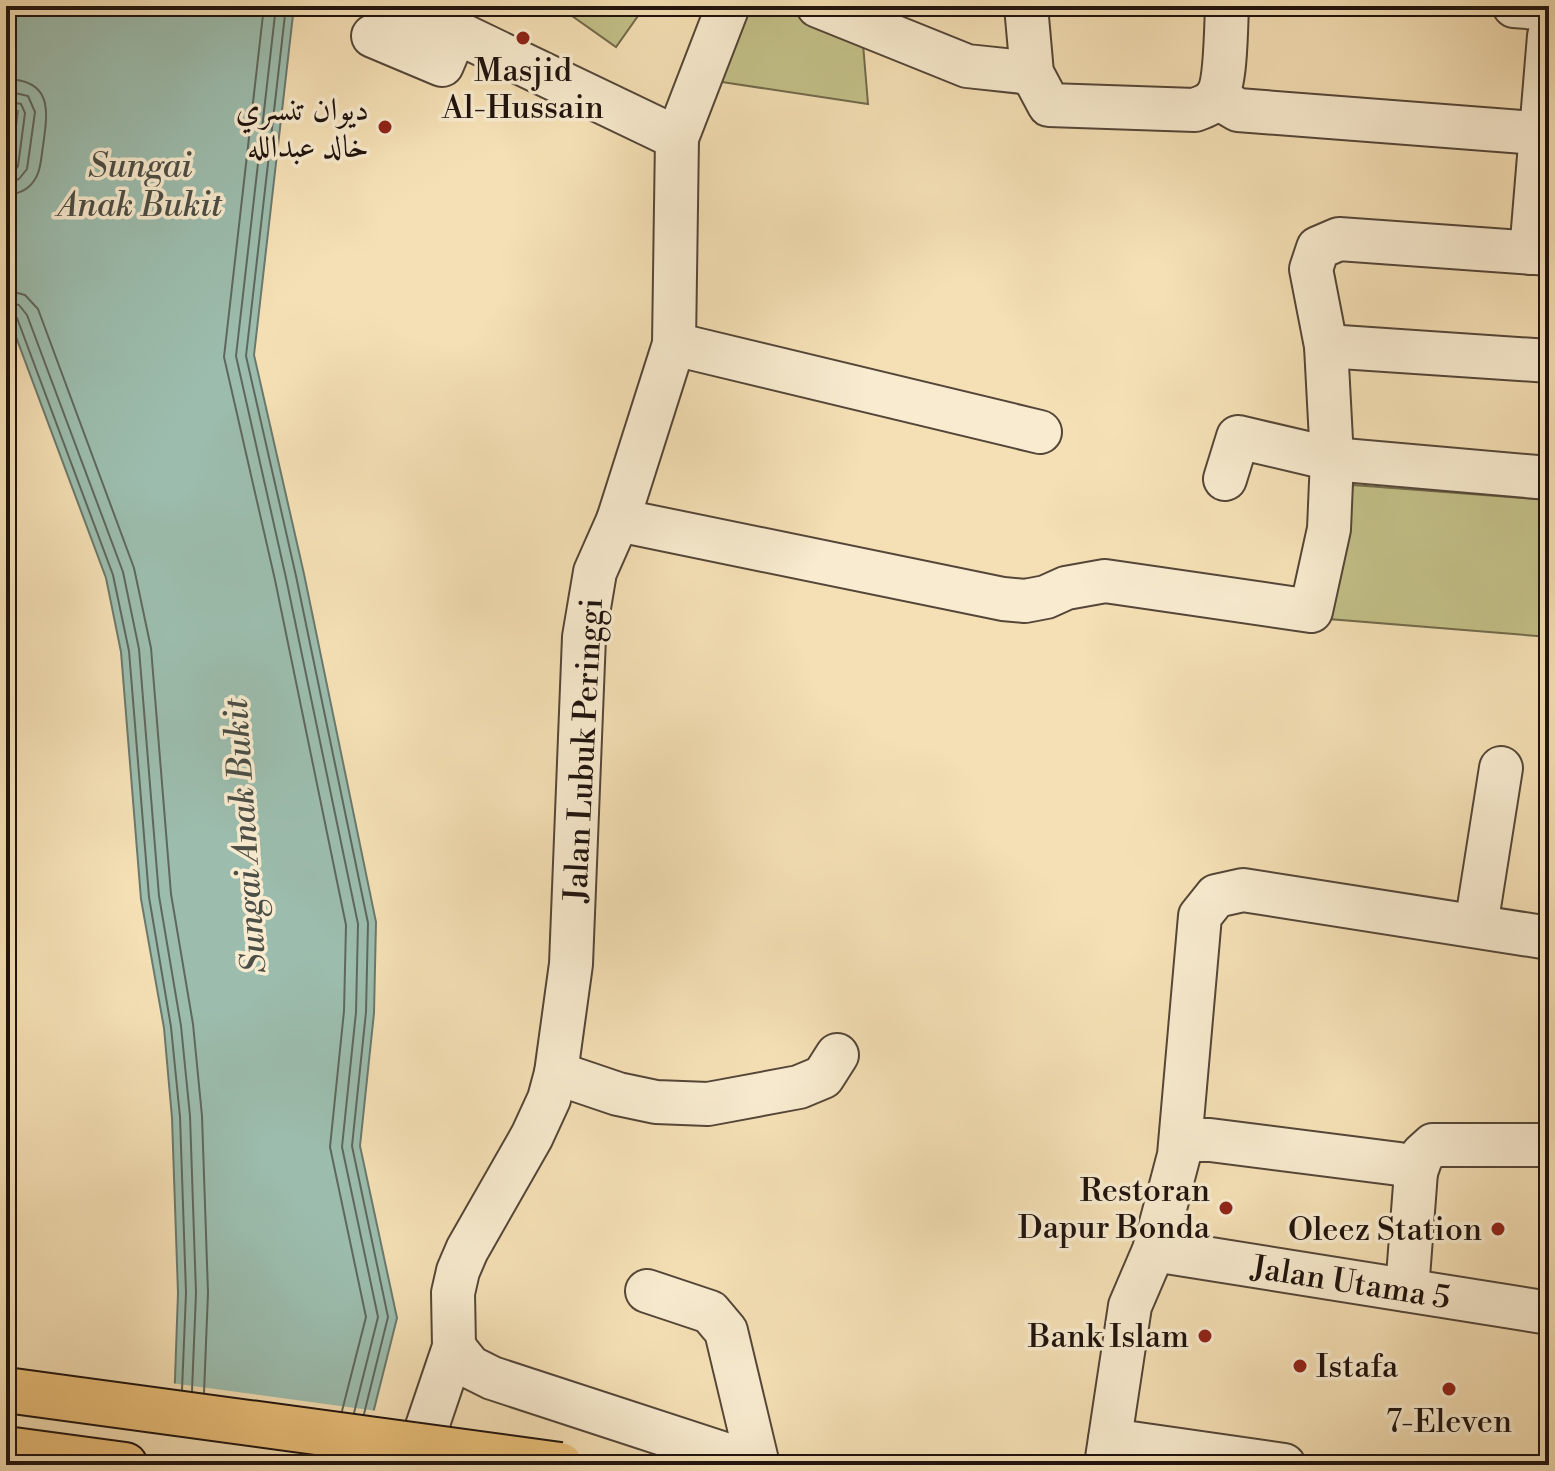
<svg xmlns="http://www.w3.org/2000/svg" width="1555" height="1471" font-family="'Libre Bodoni',Amiri,serif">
  <rect width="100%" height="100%" fill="#f5e0b5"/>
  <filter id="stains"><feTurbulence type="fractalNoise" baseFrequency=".0025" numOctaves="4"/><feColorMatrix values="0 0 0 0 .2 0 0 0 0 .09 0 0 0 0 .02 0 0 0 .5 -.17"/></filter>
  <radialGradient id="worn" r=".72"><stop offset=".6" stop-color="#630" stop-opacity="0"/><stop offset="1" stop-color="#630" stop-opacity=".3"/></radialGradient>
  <g fill="#c3c088" stroke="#716a4b" stroke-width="2">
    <path d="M558,6h87l-29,41z"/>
    <path d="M740,6h61l61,26 6,72 -153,-23z"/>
    <path d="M1353,485l196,15v137l-220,-18z"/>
  </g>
  <path fill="#9cbdae" stroke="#6a796e" stroke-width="2" d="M6,6h288l-40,349 50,219 72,348 -2,91 -14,133 37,172 -37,147h-188l6,-172 -6,-175 -8,-90 -23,-129 -20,-247 -15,-74 -100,-268v-108l12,-91 -12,-3z"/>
  <path fill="#f5e0b5" d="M171,1383l206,28 -13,54h-196z"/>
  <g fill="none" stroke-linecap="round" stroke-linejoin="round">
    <g stroke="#5e685e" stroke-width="2">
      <path d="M264,6l-40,351 51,223 71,345 -2,86 -14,136 36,170 -24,94"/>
      <path d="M276,6l-40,350 50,222 72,346 -2,88 -14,135 36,170 -24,96"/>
      <path d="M286,6l-40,350 50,220 72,347 -2,89 -14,134 36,171 -24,97"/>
      <path d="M6,79c47,1 42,32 37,67 -2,12 -2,26 -10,36 -6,9 -16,12 -27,13"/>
      <path d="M6,91l22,5 7,16 -8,57 -8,10 -13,4"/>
      <path d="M6,101l15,3 4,9 -7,53 -5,6 -7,1"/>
      <path d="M6,290l19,5 13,14 96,259 17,80 20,246 22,130 9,92 6,177 -4,100"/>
      <path d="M6,302l13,3 8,10 96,257 16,77 20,247 22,130 9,90 6,177 -4,98"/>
      <path d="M6,312l7,1 4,5 96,257 16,76 20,246 22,130 9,90 6,176 -4,97"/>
    </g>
    <defs>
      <g id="minor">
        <path d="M400,6l56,26"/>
        <path d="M818,6l149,60 65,7"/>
        <path d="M1026,6l6,67 17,32 146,5c8,-3 17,-6 22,-14 9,-15 9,-70 10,-90"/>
        <path d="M1514,6l35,3"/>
        <path d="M373,36l69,29 14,-33 221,106"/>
        <path d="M1216,97l22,13 311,24"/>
        <path d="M1531,253l18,-217"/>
        <path d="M674,344l366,88"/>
        <path d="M1326,346l223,15"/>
        <path d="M1225,479l13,-42 94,22 217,19"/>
        <path d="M618,520l385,79 22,2 21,-4 20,-9 39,-7 206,30 18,-82 3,-70 -6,-113 -15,-77 7,-21 21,-9 210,15"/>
        <path d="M1476,926l25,-158"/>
        <path d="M556,1073l62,21 38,8 52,2 91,-17 24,-10 14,-22"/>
        <path d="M1181,1140h29l189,24 17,8 6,-17 11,-10h116"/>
        <path d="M1154,1250l395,63"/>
        <path d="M1407,1290l9,-118"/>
        <path d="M647,1291l63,21 16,19 32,134"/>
        <path d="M454,1347l16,20 22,11 266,87"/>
        <path d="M1110,1440l174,25"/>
        <path d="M414,1465l40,-118 -1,-54 5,-22 9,-21 65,-114 17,-37 7,-26 15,-109 13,-327 11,-65 23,-52 56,-176 3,-206 51,-132"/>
        <path d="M1106,1465l24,-159 24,-56 25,-95 21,-239 16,-20 27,-6 306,48"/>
      </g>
      <path id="major" d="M6,1449l119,16"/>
    </defs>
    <use href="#minor" stroke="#544638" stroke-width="46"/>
    <use href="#major" stroke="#1f130e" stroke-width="48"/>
    <use href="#minor" stroke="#f8ebcf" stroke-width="42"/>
    <use href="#major" stroke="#eac07a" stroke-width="44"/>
    <defs>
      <path id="major-bridge" d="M6,1390l554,75"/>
    </defs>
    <use href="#major-bridge" stroke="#1f130e" stroke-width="48" stroke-linecap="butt"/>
    <use href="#major-bridge" stroke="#eac07a" stroke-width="44"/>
  </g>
  <g fill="#8f2418" stroke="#f8ebcf" stroke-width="3">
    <circle cx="523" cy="38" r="8"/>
    <circle cx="385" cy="127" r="8"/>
    <circle cx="1226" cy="1208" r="8"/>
    <circle cx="1498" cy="1229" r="8"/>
    <circle cx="1205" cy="1336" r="8"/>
    <circle cx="1300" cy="1366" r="8"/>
    <circle cx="1449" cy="1389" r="8"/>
  </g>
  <g text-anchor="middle" stroke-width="7" stroke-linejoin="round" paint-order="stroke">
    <g font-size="32" fill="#1f130e" stroke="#f8ebcf" text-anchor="end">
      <text x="523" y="81" text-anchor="middle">Masjid<tspan x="523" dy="37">Al-Hussain</tspan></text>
      <text x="369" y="120">دیوان تنسري<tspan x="369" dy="37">خالد عبدالله</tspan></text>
      <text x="1210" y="1201">Restoran<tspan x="1210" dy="37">Dapur Bonda</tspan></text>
      <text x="1482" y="1240">Oleez Station</text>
      <text x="1189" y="1347">Bank Islam</text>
      <text x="1316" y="1377" text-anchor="start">Istafa</text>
      <text x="1449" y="1432" text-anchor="middle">7-Eleven</text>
    </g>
    <g font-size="32" fill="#1f130e" stroke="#f8ebcf">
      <text transform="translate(583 750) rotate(-87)" y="11">Jalan Lubuk Peringgi</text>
      <text transform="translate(1351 1282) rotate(9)" y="11">Jalan Utama 5</text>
    </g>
    <g font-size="34" font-style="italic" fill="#4b4e46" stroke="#f8ebcf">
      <text x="140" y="177">Sungai<tspan x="140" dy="39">Anak Bukit</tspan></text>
      <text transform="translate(244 836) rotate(-94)" y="12">Sungai Anak Bukit</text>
    </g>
  </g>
  <rect width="1555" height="1471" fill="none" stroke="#f5e0b5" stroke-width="32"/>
  <rect x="8" y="8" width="1539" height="1455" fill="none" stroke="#1f130e" stroke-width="4"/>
  <rect x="16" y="16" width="1523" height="1439" fill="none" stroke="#1f130e" stroke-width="2"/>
  <rect width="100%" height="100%" filter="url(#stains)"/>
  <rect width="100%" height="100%" fill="url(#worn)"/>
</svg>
